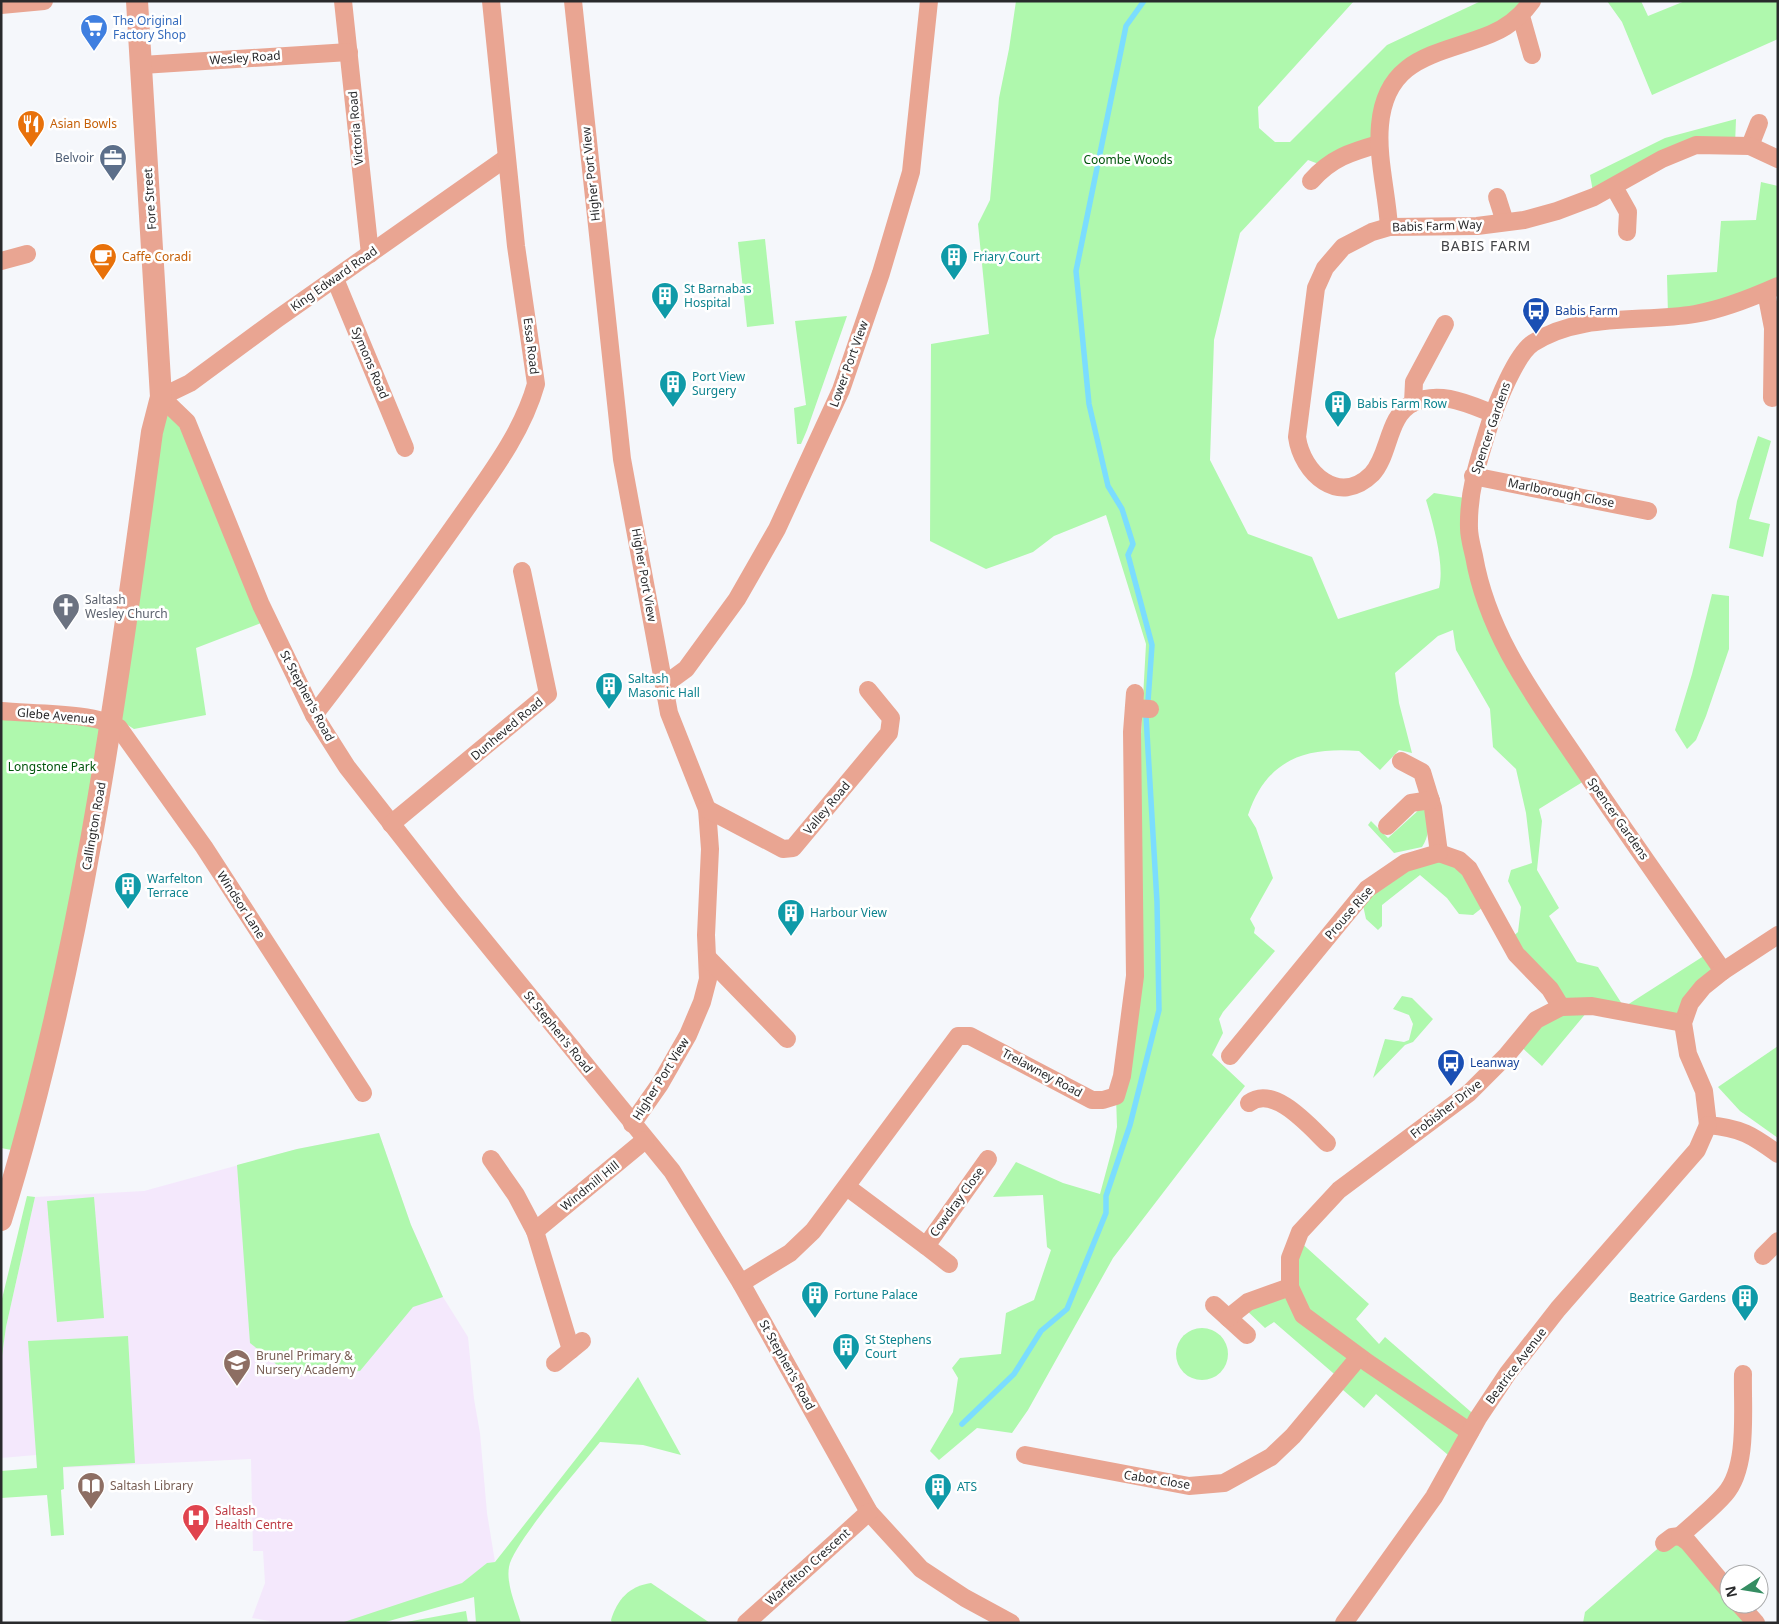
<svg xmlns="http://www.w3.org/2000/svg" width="1779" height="1624" font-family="'Noto Sans',sans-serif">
  <rect width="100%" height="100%" fill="#f5f7fb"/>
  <path fill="#f4e8fc" d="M379,1133l32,92 32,72 25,40 6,62 6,34 7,80 8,49 -8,1 -24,20 -106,36 -16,4h-71l-1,-2 -17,-3 13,-35 -2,-32h-10l-2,-92 -214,10 -1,-14 -35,3v-95l5,-36 29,-130 109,-6 153,-42z"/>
  <g fill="#aff8ad">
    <path d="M1016,1h338l-96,106 1,21 16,14h15l97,-97 94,-44h51l-11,15 -122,60 -20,68 -55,22 -16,-6 -68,73 -26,107 -4,120 38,74 64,23 26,62 101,-31c6,-23 -6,-65 -13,-88l8,-7 37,6 19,118 99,161 -50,31 3,12 -5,49 22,38 -10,8 28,46 21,5 26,40 86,-55 13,19 -40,52 -91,-17 -50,60 -25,-23 44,-36 -52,-67 9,-8 3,-25 -13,-26 3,-11 21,-7 -6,-50 -10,-44 -23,-22 -3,-38 -34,-59 -3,-20 -15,6 -43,37 4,30 13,50 -13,-3 -19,20 -21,-19c-54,-4 -92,8 -111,64l8,13 17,50 -23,41 5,9 -1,5 21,18 -52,61 -4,7 4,14 -11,22 33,31 -132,172 -85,152 -16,23 -35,-5 -38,32 -9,-9 23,-39 5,-34 -6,-10 8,-10 41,-4 5,-41 28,-13 17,-50 -4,-3 -4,-52 -50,2 23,-35 47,21 37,11 14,-52 3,-15 -1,-31 6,-20 24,-432 -40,-129 -52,21 -21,16 -47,17 -56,-28 1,-197 58,-10 -11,-110 12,-24 9,-102 10,-49z"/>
    <path d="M1607,1h34l7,15 37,-15h93v38l-126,56 -30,-73z"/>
    <path d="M1736,119l-1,26h-39l-102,52 -4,-22 75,-37z"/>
    <path d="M1761,182l17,4v100l-110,30 -1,-41 50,-3 4,-51 35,-1z"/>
    <path d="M765,239l9,85 -27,3 -9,-85z"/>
    <path d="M847,316l-40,114 -6,14h-4l-3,-36 12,-3 -11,-84z"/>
    <path d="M161,397l26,25 82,198 -73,28 10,67 -72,14 -21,-13z"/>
    <path d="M1758,436l13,5 -22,78 21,5 -7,33 -34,-9 8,-47z"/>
    <path d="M1712,594l17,2v53l-23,67 -10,24 -9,9 -12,-19 17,-56z"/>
    <path d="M1,711l110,11 -89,430 -21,-4z"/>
    <path d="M1421,808l6,4c3,11 2,25 -5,35l-28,6 -26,-28 3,-4 17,17z"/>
    <path d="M1459,860l28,44 -14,11 -14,-1 -12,-16 -27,-23 -38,30v21l-4,4 -12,-11 -5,-23 44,-33z"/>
    <path d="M1402,996l10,2 21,21 -20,23 -8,3 -32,33 12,-39 19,3 5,-2 4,-16 -4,-9 -16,-6z"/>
    <path d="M1778,1046v92l-38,-27 -22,-24z"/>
    <path d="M379,1133l32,92 32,72 -30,10 -53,64 -77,4 -8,-12 -25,-20 -13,-178 60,-16z"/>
    <path d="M27,1196l8,1 -29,130 -5,36v-60z"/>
    <path d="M94,1197l10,121 -47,4 -10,-121z"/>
    <path d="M1297,1239l72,65 -13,15 23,25 6,-7 93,81 -24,42 -78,-66 -12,14 -28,-24 4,-5 -66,-57 -9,6 -22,-21 47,-20z"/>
    <circle cx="1202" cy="1354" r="26"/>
    <path d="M128,1336l7,127 -72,4 1,22 -3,1 3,45 -13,1 -4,-41 -46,3v-27l36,-3 -9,-127z"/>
    <path d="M638,1377l43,78 -38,-10 -43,-3c-18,23 -87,101 -91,125 -3,17 7,39 12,56h-45l-2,-26 -92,26h-41l121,-40 25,-20 8,-1 102,-130z"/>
    <path d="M1671,1537l58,54v13h11l17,19h-174l2,-11z"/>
    <path d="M651,1583l59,40h-98l-1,-3c6,-20 18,-34 40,-37z"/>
    <path d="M466,1611l2,12h-67z"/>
  </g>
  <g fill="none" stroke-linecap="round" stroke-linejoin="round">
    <g stroke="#7bddfe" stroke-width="5.5">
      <path d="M1144,1l-18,25 -50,245 13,133 19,82 14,23 11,35 -5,11 24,90 -4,56"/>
      <path d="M962,1424l52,-50 27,-43 26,-22 39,-96v-17l24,-71 29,-115 -2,-108 -11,-186"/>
    </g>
    <g stroke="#e9a592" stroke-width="18">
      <path d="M343,1l27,253"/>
      <path d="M573,1l49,458 47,254 38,96 3,40 -4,86 2,44 -6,23 -14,33 -28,49 -28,40"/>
      <path d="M1,5l43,-4"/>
      <path d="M1521,16l11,39"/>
      <path d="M142,65l207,-13"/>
      <path d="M1750,146l9,-23"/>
      <path d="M506,158l-229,161 -87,64 -29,14 26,25 74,183 53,110 33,52 105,134 220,270 69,112 128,229 52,57 44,29 46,25"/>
      <path d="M1311,181c20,-23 40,-29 68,-37"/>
      <path d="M1614,187l14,25 -1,20"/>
      <path d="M1497,197l8,25"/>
      <path d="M1389,227c-2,-34 -12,-69 -9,-102 6,-70 60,-70 111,-91 17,-7 31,-19 41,-33"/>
      <path d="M1,261l26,-7"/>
      <path d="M335,279l70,169"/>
      <path d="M1766,292l7,36 -1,70"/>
      <path d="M1413,403l1,-21 31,-58"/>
      <path d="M1494,414c-26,-10 -54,-24 -81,-11 -26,13 -23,52 -41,71 -33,33 -70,-1 -75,-37l19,-149 9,-20 18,-21 29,-15 17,-5 88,-1 47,-6 33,-9 37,-14 68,-38 34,-14 54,1 28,13"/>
      <path d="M1473,476l175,35"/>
      <path d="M664,685l22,-16 51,-70 40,-70 64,-139 40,-117 30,-101 18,-171"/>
      <path d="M1134,708l16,1"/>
      <path d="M1,711c30,3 95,1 118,17l85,119 159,246"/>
      <path d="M314,715c50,-65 98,-129 145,-196 29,-42 63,-85 77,-135l-20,-138 -25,-245"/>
      <path d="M1401,761l21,11 11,36 6,45"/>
      <path d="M707,809l76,40 10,-1 96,-115 2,-15 -23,-28"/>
      <path d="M391,824l157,-130 -26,-123"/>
      <path d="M1387,826l24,-23 20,-3"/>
      <path d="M1439,853l20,7 10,9 47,85 34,35 11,18"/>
      <path d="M708,958l79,81"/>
      <path d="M1723,971c-47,-68 -95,-135 -141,-204 -45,-67 -94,-130 -108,-211 -2,-9 -5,-19 -5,-28 -1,-37 10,-70 21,-105 7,-20 26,-69 43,-80 48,-31 109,-20 162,-29 29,-5 56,-16 83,-28"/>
      <path d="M1230,1056l137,-167 38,-26 34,-10"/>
      <path d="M1249,1103c25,-19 61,24 78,40"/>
      <path d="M1708,1125l-4,-34 -16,-37 -5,-31 7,-20 13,-16 20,-16 55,-36"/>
      <path d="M1708,1125c33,3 44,10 70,29"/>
      <path d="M491,1159l25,36 19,36 36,119"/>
      <path d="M847,1187l79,59 62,-87"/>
      <path d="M535,1231l110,-91"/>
      <path d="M926,1246l23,18"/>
      <path d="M1763,1256l15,-15"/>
      <path d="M741,1283l49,-30 23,-22 145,-195h12l122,64h11l13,-4 6,-20 13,-100 -3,-244 3,-39"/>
      <path d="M1214,1305l33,30"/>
      <path d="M1228,1318l20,-16 42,-15"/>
      <path d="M555,1363l27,-22"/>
      <path d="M1470,1432l-102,-69 -65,-48 -13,-28v-29l10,-26 39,-42 130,-97 38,-38 29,-35 25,-13 31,-1 91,17"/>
      <path d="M1025,1455l164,31 35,-3 47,-26 22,-21 66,-79"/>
      <path d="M1664,1543l8,-6 8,-1"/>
      <path d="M1729,1591l-41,-49 -8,-6c15,-14 32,-27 45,-42 24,-27 17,-86 18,-120"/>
      <path d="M1739,1604l17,19"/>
      <path d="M746,1623l123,-111"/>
      <path d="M1344,1623l90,-126 44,-79 30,-45 50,-64 139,-159 11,-25"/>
    </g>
    <path stroke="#e9a592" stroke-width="22" d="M1,1220c80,-257 115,-522 151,-788l9,-35 -24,-396"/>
  </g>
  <defs>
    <symbol id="supermarket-pin" viewBox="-11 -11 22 30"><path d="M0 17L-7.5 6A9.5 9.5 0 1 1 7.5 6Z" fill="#3f7fe0" stroke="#fff"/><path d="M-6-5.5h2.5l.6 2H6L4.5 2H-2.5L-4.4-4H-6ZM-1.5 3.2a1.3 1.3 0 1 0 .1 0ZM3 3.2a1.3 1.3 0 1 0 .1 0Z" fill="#fff"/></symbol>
    <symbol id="restaurant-pin" viewBox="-11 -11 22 30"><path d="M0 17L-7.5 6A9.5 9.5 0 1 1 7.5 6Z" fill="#e8710a" stroke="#fff"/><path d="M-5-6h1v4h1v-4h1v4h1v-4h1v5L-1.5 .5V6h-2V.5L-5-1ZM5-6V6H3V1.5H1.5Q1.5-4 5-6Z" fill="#fff"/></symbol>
    <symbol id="office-pin" viewBox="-11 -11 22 30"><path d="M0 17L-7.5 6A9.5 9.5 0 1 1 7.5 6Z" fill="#5c6f8a" stroke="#fff"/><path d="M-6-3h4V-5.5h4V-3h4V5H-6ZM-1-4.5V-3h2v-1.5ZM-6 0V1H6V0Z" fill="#fff"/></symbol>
    <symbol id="cafe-pin" viewBox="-11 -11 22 30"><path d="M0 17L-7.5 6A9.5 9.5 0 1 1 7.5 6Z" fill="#e8710a" stroke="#fff"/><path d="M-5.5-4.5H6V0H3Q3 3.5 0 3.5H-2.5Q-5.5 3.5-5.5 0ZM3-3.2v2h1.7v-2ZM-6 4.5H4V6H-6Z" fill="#fff"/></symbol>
    <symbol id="building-pin" viewBox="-11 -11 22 30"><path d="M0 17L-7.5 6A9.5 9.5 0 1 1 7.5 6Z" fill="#0f9aa8" stroke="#fff"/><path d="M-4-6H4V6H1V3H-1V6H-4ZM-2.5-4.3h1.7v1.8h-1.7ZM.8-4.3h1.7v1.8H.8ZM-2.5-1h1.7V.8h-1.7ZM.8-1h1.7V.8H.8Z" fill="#fff"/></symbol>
    <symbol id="bus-pin" viewBox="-11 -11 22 30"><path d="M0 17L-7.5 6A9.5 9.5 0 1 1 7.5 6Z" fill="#1a4fb4" stroke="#fff"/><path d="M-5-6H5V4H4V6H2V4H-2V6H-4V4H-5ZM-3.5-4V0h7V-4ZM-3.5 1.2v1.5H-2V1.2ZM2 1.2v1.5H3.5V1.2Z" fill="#fff"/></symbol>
    <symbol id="church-pin" viewBox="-11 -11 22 30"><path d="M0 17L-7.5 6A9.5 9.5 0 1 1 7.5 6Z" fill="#6b7280" stroke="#fff"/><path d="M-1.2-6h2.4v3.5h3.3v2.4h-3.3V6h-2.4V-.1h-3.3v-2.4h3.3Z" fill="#fff"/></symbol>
    <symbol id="school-pin" viewBox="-11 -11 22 30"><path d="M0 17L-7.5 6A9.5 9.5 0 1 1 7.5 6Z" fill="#8d6e63" stroke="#fff"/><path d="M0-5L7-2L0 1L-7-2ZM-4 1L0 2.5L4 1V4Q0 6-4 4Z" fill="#fff"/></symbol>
    <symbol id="library-pin" viewBox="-11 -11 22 30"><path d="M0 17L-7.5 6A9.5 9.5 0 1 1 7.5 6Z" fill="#8d6e63" stroke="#fff"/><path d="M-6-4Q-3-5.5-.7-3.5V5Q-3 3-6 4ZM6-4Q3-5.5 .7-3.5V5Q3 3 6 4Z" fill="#fff"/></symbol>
    <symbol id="hospital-pin" viewBox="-11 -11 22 30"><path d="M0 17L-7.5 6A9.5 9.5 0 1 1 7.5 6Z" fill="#e0444e" stroke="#fff"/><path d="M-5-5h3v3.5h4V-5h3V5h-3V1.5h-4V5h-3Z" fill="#fff"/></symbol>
  </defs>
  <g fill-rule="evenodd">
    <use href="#supermarket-pin" x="78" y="12" width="32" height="43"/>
    <use href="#restaurant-pin" x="15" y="108" width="32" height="43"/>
    <use href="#office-pin" x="97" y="142" width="32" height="43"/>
    <use href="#cafe-pin" x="87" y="241" width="32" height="43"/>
    <use href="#building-pin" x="938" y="241" width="32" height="43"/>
    <use href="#building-pin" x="649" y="280" width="32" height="43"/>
    <use href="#bus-pin" x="1520" y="295" width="32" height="43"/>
    <use href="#building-pin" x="657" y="368" width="32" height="43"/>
    <use href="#building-pin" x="1322" y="388" width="32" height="43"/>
    <use href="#church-pin" x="50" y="591" width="32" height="43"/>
    <use href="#building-pin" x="593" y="670" width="32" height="43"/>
    <use href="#building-pin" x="112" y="870" width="32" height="43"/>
    <use href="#building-pin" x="775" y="897" width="32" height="43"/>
    <use href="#bus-pin" x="1435" y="1047" width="32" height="43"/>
    <use href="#building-pin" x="799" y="1279" width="32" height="43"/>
    <use href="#building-pin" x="1729" y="1282" width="32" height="43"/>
    <use href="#building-pin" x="830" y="1331" width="32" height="43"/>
    <use href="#school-pin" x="221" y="1347" width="32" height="43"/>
    <use href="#library-pin" x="75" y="1470" width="32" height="43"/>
    <use href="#building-pin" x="922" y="1471" width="32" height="43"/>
    <use href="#hospital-pin" x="180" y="1502" width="32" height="43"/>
  </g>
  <g text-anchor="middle" stroke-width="5" stroke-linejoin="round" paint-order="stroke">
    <g font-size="12" fill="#366cbe" stroke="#fff" text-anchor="start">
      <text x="113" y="25">The Original<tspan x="113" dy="14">Factory Shop</tspan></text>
    </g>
    <g font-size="12" fill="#292a2c" stroke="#fff">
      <text transform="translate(245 58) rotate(-4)" y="4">Wesley Road</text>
      <text transform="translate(356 128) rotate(-95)" y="4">Victoria Road</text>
      <text transform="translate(591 174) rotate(-96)" y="4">Higher Port View</text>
      <text transform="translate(150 199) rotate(-94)" y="4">Fore Street</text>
      <text transform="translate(1437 226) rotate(-2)" y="4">Babis Farm Way</text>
      <text transform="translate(334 279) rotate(-35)" y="4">King Edward Road</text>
      <text transform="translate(531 346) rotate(83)" y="4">Essa Road</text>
      <text transform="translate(370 363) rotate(67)" y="4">Symons Road</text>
      <text transform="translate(849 364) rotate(-70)" y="4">Lower Port View</text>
      <text transform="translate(1491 428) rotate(-71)" y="4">Spencer Gardens</text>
      <text transform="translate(1561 493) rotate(11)" y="4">Marlborough Close</text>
      <text transform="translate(644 575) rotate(80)" y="4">Higher Port View</text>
      <text transform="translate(307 696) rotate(62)" y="4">St Stephen's Road</text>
      <text transform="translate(56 716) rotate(5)" y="4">Glebe Avenue</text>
      <text transform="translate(507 729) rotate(-40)" y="4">Dunheved Road</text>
      <text transform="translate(827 808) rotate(-50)" y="4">Valley Road</text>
      <text transform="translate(1618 819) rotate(55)" y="4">Spencer Gardens</text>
      <text transform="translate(94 826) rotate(-80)" y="4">Callington Road</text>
      <text transform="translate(241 905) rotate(57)" y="4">Windsor Lane</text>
      <text transform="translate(1349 913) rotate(-49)" y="4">Prouse Rise</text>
      <text transform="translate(558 1032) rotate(51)" y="4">St Stephen's Road</text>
      <text transform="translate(1042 1073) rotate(28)" y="4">Trelawney Road</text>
      <text transform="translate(661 1079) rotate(-58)" y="4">Higher Port View</text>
      <text transform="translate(1446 1109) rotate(-38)" y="4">Frobisher Drive</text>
      <text transform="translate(590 1186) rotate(-39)" y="4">Windmill Hill</text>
      <text transform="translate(957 1202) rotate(-54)" y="4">Cowdray Close</text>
      <text transform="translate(787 1365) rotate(61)" y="4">St Stephen's Road</text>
      <text transform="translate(1516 1366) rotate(-53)" y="4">Beatrice Avenue</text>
      <text transform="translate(1157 1480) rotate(9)" y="4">Cabot Close</text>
      <text transform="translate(808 1567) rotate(-42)" y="4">Warfelton Crescent</text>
    </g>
    <g font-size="12" fill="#c56008" stroke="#fff" text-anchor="start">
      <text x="50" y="128">Asian Bowls</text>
      <text x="122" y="261">Caffe Coradi</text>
    </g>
    <g font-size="12" fill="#4e5e75" stroke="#fff" text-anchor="end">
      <text x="94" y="162">Belvoir</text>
    </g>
    <g font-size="12" fill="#00550b" stroke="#fff">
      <text x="1128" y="164">Coombe Woods</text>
      <text x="52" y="771">Longstone Park</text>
    </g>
    <g font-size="12" fill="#0d838f" stroke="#fff" text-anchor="start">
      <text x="973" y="261">Friary Court</text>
      <text x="684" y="293">St Barnabas<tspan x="684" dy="14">Hospital</tspan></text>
      <text x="692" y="381">Port View<tspan x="692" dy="14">Surgery</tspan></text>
      <text x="1357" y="408">Babis Farm Row</text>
      <text x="628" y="683">Saltash<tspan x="628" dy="14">Masonic Hall</tspan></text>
      <text x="147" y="883">Warfelton<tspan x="147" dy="14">Terrace</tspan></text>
      <text x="810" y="917">Harbour View</text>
      <text x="834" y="1299">Fortune Palace</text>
      <text x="1726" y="1302" text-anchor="end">Beatrice Gardens</text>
      <text x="865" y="1344">St Stephens<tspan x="865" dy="14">Court</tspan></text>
      <text x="957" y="1491">ATS</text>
    </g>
    <g font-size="12" fill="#164399" stroke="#fff" text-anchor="start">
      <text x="1555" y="315">Babis Farm</text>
      <text x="1470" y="1067">Leanway</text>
    </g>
    <g font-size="12" fill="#5b616d" stroke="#fff" text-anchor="start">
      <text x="85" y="604">Saltash<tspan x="85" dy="14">Wesley Church</tspan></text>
    </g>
    <g font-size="12" fill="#785e54" stroke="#fff" text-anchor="start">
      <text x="256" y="1360">Brunel Primary &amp;<tspan x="256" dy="14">Nursery Academy</tspan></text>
      <text x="110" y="1490">Saltash Library</text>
    </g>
    <g font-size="12" fill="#be3a42" stroke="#fff" text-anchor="start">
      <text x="215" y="1515">Saltash<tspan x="215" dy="14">Health Centre</tspan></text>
    </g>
    <g font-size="14" letter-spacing="1" fill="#444548" stroke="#fff">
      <text x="1486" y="251">BABIS FARM</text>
    </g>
  </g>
  <rect width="1779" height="1624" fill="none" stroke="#292a2c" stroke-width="5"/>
  <g transform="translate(1744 1589) rotate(258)"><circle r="24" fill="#ffffff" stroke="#a9aaab"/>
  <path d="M0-4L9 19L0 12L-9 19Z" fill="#358d62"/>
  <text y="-8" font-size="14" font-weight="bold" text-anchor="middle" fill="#292a2c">N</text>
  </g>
</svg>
